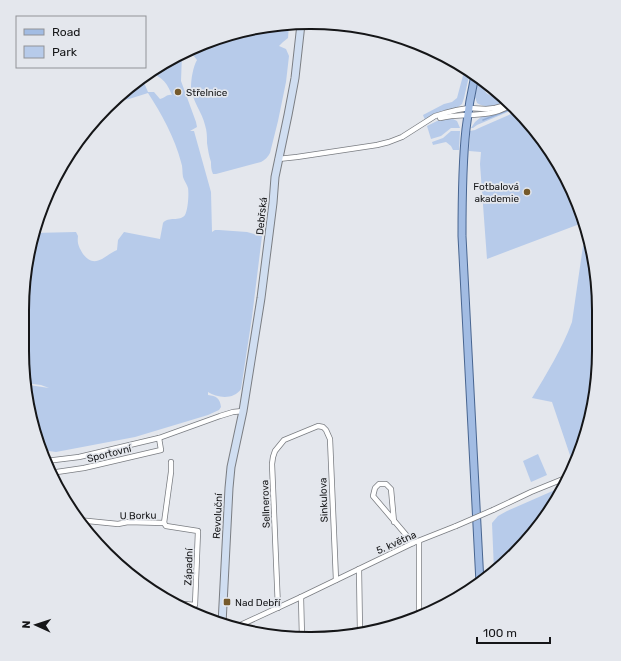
<svg xmlns="http://www.w3.org/2000/svg" width="621" height="661" font-family="Rubik,sans-serif">
  <rect width="100%" height="100%" fill="#e4e7ed"/>
  <g fill="#b7cbea">
    <path d="M300,24v3l-11,-2 -1,13 -5,4 -4,4 7,3 3,7 -3,26 -8,39 -8,32c-2,4 -5,7 -9,9l-45,12h-3c-2,-4 -2,-8 -2,-12 -2,-6 -3,-12 -4,-19 0,-6 0,-12 -2,-18 -3,-13 -13,-24 -14,-38 0,-8 2,-20 6,-27l-4,-5 -7,-1 -1,-2 33,-15 55,-12z"/>
    <path d="M182,54l-1,27 15,41 1,5 -7,4h4l17,61 1,40 3,-2h4l28,2 15,4 -10,81 -11,72c-7,11 -24,9 -33,3v3c8,1 12,3 13,12l-2,3 -11,5 -73,22 -79,15 -14,-2 -14,-43 -1,-7 2,-15 20,3 -8,-3 -16,-2 -3,-33 10,-114 1,-3 43,-1 2,4c-1,8 1,11 5,18 12,16 22,1 34,-4l1,-10 6,-8 36,7 3,-16c5,-7 17,-1 22,-8 3,-5 4,-21 3,-27 -1,-4 -4,-7 -5,-11 -1,-5 0,-10 -2,-15 -6,-24 -20,-49 -33,-69l-19,6 -16,3 7,-9 22,-15 6,14h6l6,7c5,-1 7,-5 12,-4 -6,-14 -8,-15 -21,-23l15,-11z"/>
    <path d="M465,68l5,4 -6,26 -2,6 -7,5 -18,4 -12,7 -2,-5 21,-11 8,-2 5,-4z"/>
    <path d="M479,77l6,4c0,3 -2,7 0,10 2,5 13,7 18,6l5,5c-9,3 -22,7 -31,1l-2,-6z"/>
    <path d="M513,107l2,2 -38,16 -4,3h-2l4,-6 6,-5 15,-4z"/>
    <path d="M518,111l9,9 33,46 24,52 1,4 -98,37 -7,-95 1,-12 -12,-1 1,-20 5,-1 4,-2z"/>
    <path d="M451,118l6,3 3,7h-9l-10,8 -10,3 -4,-13 10,-5z"/>
    <path d="M451,131h9l-1,19h-6l-2,-4 -5,-4 -13,3 -1,-3 11,-4z"/>
    <path d="M589,240l7,33 -3,134 -16,54 -3,6 -22,-65 -20,-4c15,-25 30,-49 40,-76l11,-76z"/>
    <path d="M538,454l9,21 -16,7 -8,-21z"/>
    <path d="M564,486l-14,25 -36,44 -20,16 -2,-48 6,-7 9,-5z"/>
  </g>
  <g fill="none" stroke-linecap="round" stroke-linejoin="round">
    <path stroke="#93aed7" stroke-width="1.5" d="M483,120l31,-12"/>
    <defs>
      <g id="minor">
        <path d="M440,118c23,-6 48,1 69,-12"/>
        <path d="M278,159l19,-2 80,-12 12,-3 13,-5 33,-21 10,-3 12,-3 12,-2 17,1 9,-1 15,-4"/>
        <path d="M46,461l33,-4 80,-19 61,-22 13,-4 10,-1"/>
        <path d="M50,473l34,-5 77,-18 -2,-12"/>
        <path d="M493,510l38,-18 37,-15"/>
        <path d="M78,520l40,4 10,-2 36,1 2,3 32,5 -3,74 -22,-2"/>
        <path d="M394,522l-3,-33 -5,-5h-7l-4,4 -2,8 40,47"/>
        <path d="M164,523l7,-51v-10"/>
        <path d="M419,541v76"/>
        <path d="M359,569l1,64"/>
        <path d="M301,597l1,41"/>
        <path d="M278,608l-6,-144 1,-7 2,-6 9,-11 34,-14 5,1 3,3 4,9 6,141"/>
        <path d="M234,628l67,-31 58,-28 54,-26 43,-17"/>
      </g>
      <path id="secondary" d="M222,624l7,-136 2,-21 12,-56 18,-113 12,-95 2,-26 13,-62 7,-37 6,-54"/>
      <path id="primary" d="M475,75c-4,18 -7,36 -9,54 -4,36 -4,71 -4,107l18,347"/>
    </defs>
    <use href="#minor" stroke="#7a7d82" stroke-width="6"/>
    <use href="#secondary" stroke="#7a7d82" stroke-width="9"/>
    <use href="#primary" stroke="#486590" stroke-width="9"/>
    <use href="#minor" stroke="#fff" stroke-width="4.5"/>
    <use href="#secondary" stroke="#d0def1" stroke-width="7"/>
    <use href="#primary" stroke="#a2bce3" stroke-width="7"/>
    <defs>
      <path id="minor-bridge" d="M456,526l37,-16"/>
    </defs>
    <use href="#minor-bridge" stroke="#7a7d82" stroke-width="6" stroke-linecap="butt"/>
    <use href="#minor-bridge" stroke="#fff" stroke-width="4.5"/>
  </g>
  <g fill="#755a2c" stroke="#e4e7ed" stroke-width="1.5">
    <circle cx="178" cy="92" r="4"/>
    <circle cx="527" cy="192" r="4"/>
    <rect x="223" y="598" width="8" height="8" rx="2"/>
  </g>
  <g text-anchor="middle" stroke-width="3.5" stroke-linejoin="round" paint-order="stroke">
    <g font-size="10" fill="#151618" stroke="#e4e7ed" text-anchor="start">
      <text x="186" y="96">Střelnice</text>
      <text x="519" y="190" text-anchor="end">Fotbalová<tspan x="519" dy="12">akademie</tspan></text>
      <text x="235" y="606">Nad Debří</text>
    </g>
    <g font-size="10" fill="#151618" stroke="#e4e7ed">
      <text transform="translate(261 216) rotate(-84)" y="4">Debřská</text>
      <text transform="translate(109 453) rotate(-14)" y="4">Sportovní</text>
      <text transform="translate(323 500) rotate(-92)" y="4">Sinkulova</text>
      <text transform="translate(265 504) rotate(-92)" y="4">Sellnerova</text>
      <text transform="translate(138 515) rotate(-1)" y="4">U Borku</text>
      <text transform="translate(217 516) rotate(-87)" y="4">Revoluční</text>
      <text transform="translate(396 542) rotate(-24)" y="4">5. května</text>
      <text transform="translate(188 567) rotate(-88)" y="4">Západní</text>
    </g>
  </g>
  <path d="M0 0H621V661H0ZM310 29H311A281 281 0 0 1 592 310V351A281 281 0 0 1 311 632H310A281 281 0 0 1 29 351V310A281 281 0 0 1 310 29Z" fill="#e4e7ed" fill-rule="evenodd"/>
  <path fill="none" stroke="#151618" stroke-width="2" d="M310 29H311A281 281 0 0 1 592 310V351A281 281 0 0 1 311 632H310A281 281 0 0 1 29 351V310A281 281 0 0 1 310 29Z"/>
  <rect x="16" y="16" width="130" height="52" fill="#e4e7ed" stroke="#919398"/>
  <rect x="24" y="29" width="20" height="6" fill="#a2bce3" stroke="#919398"/>
  <text x="52" y="36" font-size="12" fill="#151618">Road</text>
  <rect x="24" y="46" width="20" height="12" fill="#b7cbea" stroke="#919398"/>
  <text x="52" y="56" font-size="12" fill="#151618">Park</text>
  <g transform="translate(36 625) rotate(273)" stroke="#e4e7ed" stroke-width="3" paint-order="stroke">
  <path d="M0-3L7 15L0 10L-7 15Z" fill="#151618"/>
  <text y="-6" font-size="11" font-weight="bold" text-anchor="middle" fill="#151618">N</text>
  </g>
  <path d="M477 637v6h73v-6" fill="none" stroke="#151618" stroke-width="2"/>
  <text x="483" y="637" font-size="12" fill="#151618" stroke="#e4e7ed" stroke-width="3" paint-order="stroke">100 m</text>
</svg>
